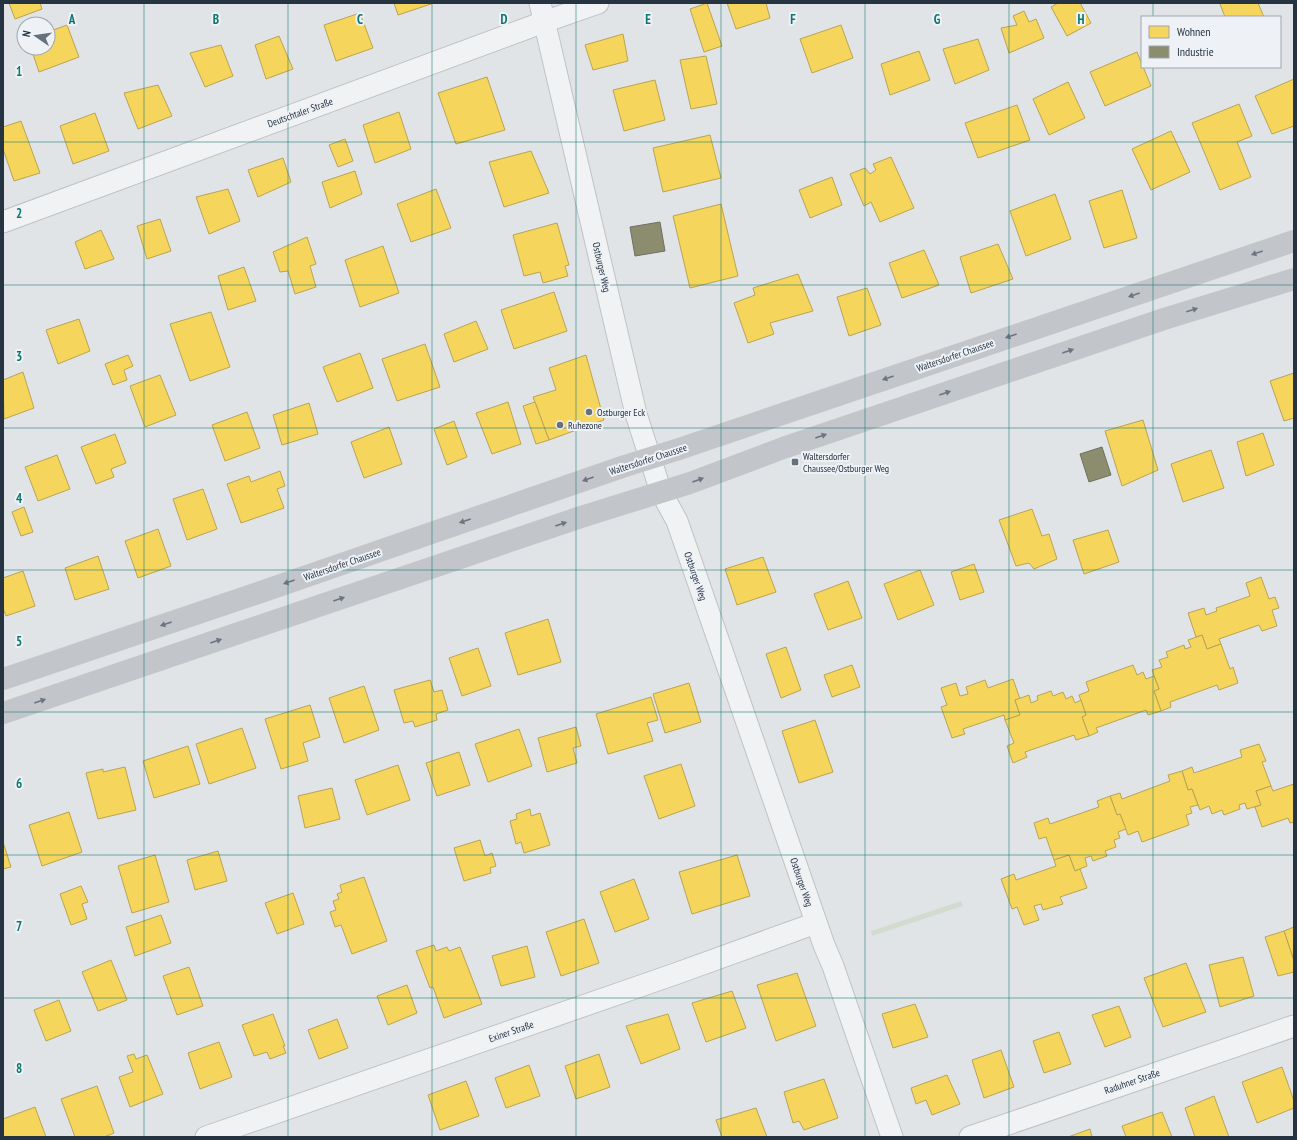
<svg xmlns="http://www.w3.org/2000/svg" width="1297" height="1140" font-family="'PT Sans Narrow',sans-serif">
  <rect width="100%" height="100%" fill="#e1e4e6"/>
  <path fill="#d3dbd1" d="M961,901l2,5 -91,30 -1,-5z"/>
  <g fill="#f6d55c" stroke="#b8a454">
    <path d="M9,3h31l2,6 -27,10z"/>
    <path d="M394,3h40l-36,12z"/>
    <path d="M707,3l15,43 -18,6 -14,-43z"/>
    <path d="M727,3h39l4,15 -34,11z"/>
    <path d="M1058,3h22l11,20 -24,13 -16,-29z"/>
    <path d="M1223,3h35l6,14h-39l-5,-13z"/>
    <path d="M1024,11l5,11 7,-3 8,19 -35,15 -8,-25 16,-3 -4,-9z"/>
    <path d="M360,13l13,35 -37,13 -12,-36z"/>
    <path d="M67,25l12,32 -40,15 -8,-24h17v-16z"/>
    <path d="M841,25l12,33 -41,15 -12,-34z"/>
    <path d="M623,34l5,27 -35,9 -8,-25z"/>
    <path d="M279,36l14,33 -27,10 -11,-34z"/>
    <path d="M978,39l11,31 -34,14 -12,-35z"/>
    <path d="M221,45l12,31 -28,11 -15,-34z"/>
    <path d="M919,51l11,29 -40,15 -9,-31z"/>
    <path d="M1137,52l14,34 -46,20 -15,-34z"/>
    <path d="M706,56l11,48 -26,5 -11,-49z"/>
    <path d="M487,77l18,53 -49,14 -18,-51z"/>
    <path d="M1294,79v47l-22,8 -17,-38z"/>
    <path d="M655,80l10,40 -41,11 -11,-41z"/>
    <path d="M1068,82l17,36 -36,17 -16,-36z"/>
    <path d="M158,85l14,31 -34,13 -14,-36z"/>
    <path d="M1239,104l13,32 -15,6 14,35 -31,13 -28,-67z"/>
    <path d="M1017,105l13,35 -52,18 -13,-35z"/>
    <path d="M399,112l12,37 -36,14 -12,-38z"/>
    <path d="M95,113l14,38 -36,13 -13,-38z"/>
    <path d="M21,121l19,52 -26,8 -11,-32v-22z"/>
    <path d="M1171,131l19,41 -39,18 -19,-41z"/>
    <path d="M710,135l11,43 -58,14 -10,-44z"/>
    <path d="M345,139l8,22 -15,6 -9,-22z"/>
    <path d="M531,151l18,42 -45,14 -15,-45z"/>
    <path d="M891,157l23,51 -34,14 -9,-20 -7,4 -14,-32 15,-6 5,6 6,-4 -3,-6z"/>
    <path d="M283,158l8,24 -33,15 -10,-27z"/>
    <path d="M355,171l7,23 -32,14 -8,-26z"/>
    <path d="M832,177l10,28 -32,13 -11,-28z"/>
    <path d="M228,189l12,32 -31,13 -13,-37z"/>
    <path d="M436,189l15,39 -40,14 -14,-38z"/>
    <path d="M1122,190l15,48 -33,10 -15,-47z"/>
    <path d="M1055,194l16,45 -45,17 -16,-45z"/>
    <path d="M721,204l17,72 -48,12 -17,-72z"/>
    <path d="M160,219l11,32 -24,8 -10,-33z"/>
    <path d="M557,223l12,42 -4,1 3,10 -25,7 -3,-11 -16,4 -11,-41z"/>
    <path d="M101,230l13,29 -29,10 -10,-27z"/>
    <path d="M307,237l9,27 -6,2 6,21 -21,7 -7,-23 -8,1 -7,-20z"/>
    <path d="M998,244l15,35 -42,14 -11,-36z"/>
    <path d="M383,246l16,47 -39,14 -15,-47z"/>
    <path d="M924,250l15,35 -37,13 -13,-35z"/>
    <path d="M244,267l12,34 -28,9 -10,-34z"/>
    <path d="M798,274l15,37 -43,12 4,11 -26,9 -14,-40 21,-8 -2,-7z"/>
    <path d="M867,288l14,37 -32,11 -12,-39z"/>
    <path d="M554,292l13,39 -53,18 -13,-39z"/>
    <path d="M211,312l19,55 -40,14 -20,-57z"/>
    <path d="M79,319l11,32 -32,13 -12,-34z"/>
    <path d="M476,321l12,28 -34,13 -10,-28z"/>
    <path d="M425,344l15,43 -43,14 -15,-42z"/>
    <path d="M360,353l13,35 -36,14 -14,-35z"/>
    <path d="M128,355l5,11 -9,4 3,10 -14,5 -8,-21z"/>
    <path d="M586,355l18,65 -55,20 -16,-43 23,-7 -7,-22z"/>
    <path d="M23,372l11,36 -30,11 -1,-39z"/>
    <path d="M1294,373v45l-10,3 -14,-40z"/>
    <path d="M160,375l16,40 -31,12 -15,-41z"/>
    <path d="M508,402l13,42 -29,10 -16,-41z"/>
    <path d="M535,402l14,38 -13,4 -13,-38z"/>
    <path d="M309,403l9,31 -36,11 -9,-30z"/>
    <path d="M247,412l13,36 -35,13 -13,-36z"/>
    <path d="M1143,420l15,50 -36,16 -17,-55z"/>
    <path d="M454,421l13,36 -20,8 -13,-36z"/>
    <path d="M389,427l13,37 -38,14 -13,-36z"/>
    <path d="M1263,433l11,32 -28,11 -9,-34z"/>
    <path d="M115,434l11,29 -15,6 3,8 -18,7 -15,-37z"/>
    <path d="M1211,450l13,38 -41,14 -12,-38z"/>
    <path d="M57,455l13,34 -32,12 -13,-34z"/>
    <path d="M280,471l5,15 -8,3 7,19 -43,15 -14,-39 22,-8 2,6z"/>
    <path d="M203,489l14,40 -30,11 -14,-41z"/>
    <path d="M24,507l9,25 -12,4 -9,-24z"/>
    <path d="M1032,509l10,27 7,-2 8,25 -23,10 -5,-6 -13,3 -17,-46z"/>
    <path d="M158,529l13,37 -33,12 -13,-37z"/>
    <path d="M1108,530l11,32 -35,12 -11,-34z"/>
    <path d="M98,556l11,33 -34,11 -10,-32z"/>
    <path d="M763,557l13,35 -39,13 -12,-36z"/>
    <path d="M974,564l10,28 -24,8 -9,-28z"/>
    <path d="M920,570l14,35 -36,15 -14,-36z"/>
    <path d="M23,571l12,35 -29,10 -3,-8v-30z"/>
    <path d="M1261,577l8,22 6,-2 4,11 -7,2 5,16 -15,5 -3,-6 -40,14 2,5 -14,5 -5,-14 -6,2 -8,-24 16,-5 2,7 11,-4 -1,-3 34,-12 -4,-13z"/>
    <path d="M848,581l14,37 -34,12 -14,-36z"/>
    <path d="M548,619l13,43 -43,13 -13,-42z"/>
    <path d="M1202,635l5,14 14,-5 9,25 3,-2 5,16 -19,7 -2,-5 -47,17 1,5 -10,4 -7,-20 5,-2 -7,-19 10,-3 -3,-7 9,-3 -2,-5 18,-7 1,4 6,-2 -3,-7z"/>
    <path d="M786,647l15,43 -20,8 -15,-44z"/>
    <path d="M478,648l13,38 -29,10 -13,-38z"/>
    <path d="M852,665l8,22 -28,10 -8,-22z"/>
    <path d="M1133,665l4,10 6,-3 3,7 8,-3 5,13 -5,2 7,20 -13,4 -2,-5 -50,18 2,4 -9,4 -7,-19 4,-2 -7,-20 10,-4 -3,-9z"/>
    <path d="M1013,679l7,20 -5,1 5,15 -15,5 -1,-5 -41,14 2,5 -13,4 -11,-31 6,-2 -6,-17 15,-5 4,13 8,-2 -2,-7 19,-7 3,8z"/>
    <path d="M430,680l4,12 8,-2 6,20 -12,4 1,6 -22,7 -2,-6 -9,2 -10,-33z"/>
    <path d="M689,683l12,39 -36,11 -12,-39z"/>
    <path d="M364,686l15,44 -35,13 -15,-45z"/>
    <path d="M1051,691l2,5 10,-4 3,7 6,-3 3,7 6,-3 5,15 -4,2 7,19 -13,4 -2,-5 -49,17 2,5 -14,6 -6,-17 7,-3 -9,-23 15,-5 -5,-15 14,-5 2,8 7,-3 -1,-4z"/>
    <path d="M651,697l7,23 -11,3 6,18 -45,13 -12,-40z"/>
    <path d="M310,705l10,32 -17,6 5,18 -27,8 -16,-50z"/>
    <path d="M815,720l18,52 -34,11 -17,-52z"/>
    <path d="M576,727l5,19 -8,2 4,15 -30,9 -9,-34z"/>
    <path d="M242,728l14,40 -47,16 -13,-40z"/>
    <path d="M519,729l13,37 -44,16 -13,-38z"/>
    <path d="M1259,744l7,17 -4,1 9,24 -15,5 5,14 -14,4 -2,-6 -6,2 1,4 -16,6 -2,-5 -10,4 -3,-8 -9,4 -8,-21 -4,1 -6,-19 10,-4 2,6 48,-16 -2,-7z"/>
    <path d="M188,746l12,38 -46,14 -11,-37z"/>
    <path d="M459,752l11,33 -33,11 -11,-33z"/>
    <path d="M681,764l14,42 -36,13 -15,-43z"/>
    <path d="M398,765l12,35 -43,15 -12,-35z"/>
    <path d="M125,767l11,43 -38,9 -12,-46 17,-4v3z"/>
    <path d="M1182,771l6,19 4,-1 6,16 -8,2 2,6 -6,2 3,10 -47,17 -4,-11 -10,4 -8,-21 -3,1 -7,-19 10,-3 2,6 48,-18 -2,-6z"/>
    <path d="M1294,784v38l-4,1 -2,-5 -26,9 -7,-20 6,-2 -5,-14 15,-5 2,5z"/>
    <path d="M332,788l8,31 -35,9 -7,-32z"/>
    <path d="M1110,796l7,19 3,-1 6,15 -8,3 2,6 -6,2 2,7 -11,4 2,5 -14,5 -2,-5 -6,2 2,8 -12,5 -6,-16 -15,5 -8,-23 -7,2 -5,-16 14,-5 2,6 49,-17 -2,-6z"/>
    <path d="M530,809l1,7 9,-3 10,32 -26,8 -3,-11 -5,2 -6,-23 7,-2 -1,-5z"/>
    <path d="M69,812l13,40 -40,14 -13,-41z"/>
    <path d="M480,840l5,16 7,-3 4,13 -6,2 1,5 -27,8 -10,-33z"/>
    <path d="M3,842l8,25 -8,2z"/>
    <path d="M218,851l9,30 -32,9 -8,-30z"/>
    <path d="M155,855l14,47 -37,11 -14,-47z"/>
    <path d="M737,855l13,41 -58,18 -13,-42z"/>
    <path d="M1069,855l6,16 5,-2 7,19 -27,9 3,7 -20,6 -2,-6 -7,2 5,14 -15,5 -7,-18 -5,2 -11,-30 13,-5 2,6 40,-14 -2,-6z"/>
    <path d="M364,877l23,64 -35,13 -11,-29 -6,2 -5,-15 6,-2 -3,-9 6,-2 -2,-5 5,-2 -2,-7z"/>
    <path d="M634,879l15,40 -34,13 -15,-40z"/>
    <path d="M81,886l7,16 -6,2 5,15 -16,6 -11,-31z"/>
    <path d="M293,893l11,31 -27,10 -12,-31z"/>
    <path d="M161,915l10,28 -36,13 -9,-29z"/>
    <path d="M584,919l15,44 -38,13 -15,-44z"/>
    <path d="M1294,927v34l-10,-30z"/>
    <path d="M1284,931l10,30v11l-16,4 -13,-39z"/>
    <path d="M434,945l2,6 11,-4 2,4 11,-4 22,57 -38,14 -11,-31 -3,1 -14,-37z"/>
    <path d="M527,946l8,31 -34,9 -9,-30z"/>
    <path d="M1243,957l11,39 -34,11 -11,-42z"/>
    <path d="M111,960l16,40 -29,11 -16,-39z"/>
    <path d="M1186,963l20,49 -43,15 -19,-49z"/>
    <path d="M189,967l14,39 -26,9 -14,-39z"/>
    <path d="M797,973l19,53 -40,15 -19,-56z"/>
    <path d="M407,985l10,28 -29,12 -11,-29z"/>
    <path d="M732,991l14,37 -40,14 -14,-39z"/>
    <path d="M59,1000l12,31 -25,10 -12,-31z"/>
    <path d="M915,1004l13,33 -35,11 -11,-34z"/>
    <path d="M1119,1006l12,31 -26,10 -13,-32z"/>
    <path d="M273,1014l12,32h-2l3,7 -16,6 -3,-7 -13,4 -12,-31z"/>
    <path d="M668,1014l12,35 -39,15 -15,-38z"/>
    <path d="M337,1019l11,29 -29,11 -11,-29z"/>
    <path d="M1059,1032l12,32 -27,9 -11,-32z"/>
    <path d="M219,1042l13,35 -32,12 -12,-36z"/>
    <path d="M1001,1050l13,37 -30,11 -12,-38z"/>
    <path d="M134,1054l2,5 11,-4 16,39 -33,13 -11,-30 14,-5 -6,-16z"/>
    <path d="M599,1054l11,33 -34,12 -11,-33z"/>
    <path d="M529,1065l11,31 -34,12 -11,-30z"/>
    <path d="M1282,1067l12,34v7l-37,15 -15,-41z"/>
    <path d="M947,1075l13,29 -28,11 -6,-15 -10,4 -5,-16z"/>
    <path d="M824,1079l14,39 -34,12 -5,-9 -6,2 -9,-31z"/>
    <path d="M466,1081l13,35 -39,14 -12,-35z"/>
    <path d="M97,1086l17,47 -10,4h-29l-14,-38z"/>
    <path d="M1214,1096l15,41h-34l-10,-29z"/>
    <path d="M35,1107l11,30h-43v-18z"/>
    <path d="M756,1108l11,29h-45l-6,-17z"/>
    <path d="M1162,1112l10,25h-46l-4,-11z"/>
    <path d="M1090,1129l2,8h-24z"/>
  </g>
  <g fill="#8c8c6e" stroke="#6d7160">
    <path d="M660,222l5,29 -30,5 -5,-29z"/>
    <path d="M1102,447l9,28 -22,7 -9,-28z"/>
  </g>
  <g fill="none" stroke-linecap="round" stroke-linejoin="round">
    <defs>
      <g id="minor">
        <path d="M540,3l96,411 25,78 16,29 147,424 9,21 59,171"/>
        <path d="M3,222l541,-200 54,-19"/>
        <path d="M206,1137l469,-163 141,-51"/>
        <path d="M970,1137l324,-111"/>
      </g>
    </defs>
    <use href="#minor" stroke="#bfc2c4" stroke-width="23"/>
    <use href="#minor" stroke="#f0f2f3" stroke-width="21"/>
    <g stroke="#c2c5c9" stroke-width="22">
      <path d="M3,679l255,-86 364,-126 57,-18 615,-208"/>
      <path d="M3,713l578,-196 109,-34 93,-35 381,-129 130,-40"/>
    </g>
  </g>
  <defs><path id="oneway-solid" d="M-6-.8H1V-3.2L6.5 0L1 3.2V.8H-6Z"/></defs>
  <g fill="#6c757e">
    <use href="#oneway-solid" transform="translate(1257 253) rotate(161)"/>
    <use href="#oneway-solid" transform="translate(1134 295) rotate(161)"/>
    <use href="#oneway-solid" transform="translate(1192 310) rotate(-17)"/>
    <use href="#oneway-solid" transform="translate(1011 336) rotate(161)"/>
    <use href="#oneway-solid" transform="translate(1068 351) rotate(-19)"/>
    <use href="#oneway-solid" transform="translate(888 378) rotate(161)"/>
    <use href="#oneway-solid" transform="translate(945 393) rotate(-19)"/>
    <use href="#oneway-solid" transform="translate(821 436) rotate(-19)"/>
    <use href="#oneway-solid" transform="translate(588 479) rotate(160)"/>
    <use href="#oneway-solid" transform="translate(698 480) rotate(-20)"/>
    <use href="#oneway-solid" transform="translate(465 521) rotate(161)"/>
    <use href="#oneway-solid" transform="translate(561 524) rotate(-19)"/>
    <use href="#oneway-solid" transform="translate(289 582) rotate(161)"/>
    <use href="#oneway-solid" transform="translate(339 599) rotate(-19)"/>
    <use href="#oneway-solid" transform="translate(166 624) rotate(161)"/>
    <use href="#oneway-solid" transform="translate(216 641) rotate(-19)"/>
    <use href="#oneway-solid" transform="translate(40 701) rotate(-19)"/>
  </g>
  <path fill="none" stroke="#0f766e" stroke-width="1" stroke-opacity="0.55" d="M144,3v1134M288,3v1134M432,3v1134M576,3v1134M721,3v1134M865,3v1134M1009,3v1134M1153,3v14M1153,67v1070M3,142h1291M3,285h1291M3,428h1291M3,570h1291M3,712h1291M3,855h1291M3,998h1291"/>
  <g fill="#67717b" stroke="#eef2f6" stroke-width="1.5">
    <circle cx="589" cy="412" r="4"/>
    <circle cx="560" cy="425" r="4"/>
    <rect x="791" y="458" width="8" height="8" rx="2"/>
  </g>
  <g text-anchor="middle" stroke-width="4" stroke-linejoin="round" paint-order="stroke">
    <g font-size="10" fill="#263341" stroke="#eef2f6">
      <text transform="translate(300 112) rotate(-20)" y="4">Deutschtaler Straße</text>
      <text transform="translate(602 267) rotate(77)" y="4">Ostburger Weg</text>
      <text transform="translate(955 355) rotate(-19)" y="4">Waltersdorfer Chaussee</text>
      <text transform="translate(648 459) rotate(-18)" y="4">Waltersdorfer Chaussee</text>
      <text transform="translate(342 564) rotate(-19)" y="4">Waltersdorfer Chaussee</text>
      <text transform="translate(696 576) rotate(71)" y="4">Ostburger Weg</text>
      <text transform="translate(802 882) rotate(71)" y="4">Ostburger Weg</text>
      <text transform="translate(511 1031) rotate(-19)" y="4">Exiner Straße</text>
      <text transform="translate(1132 1081) rotate(-19)" y="4">Raduhner Straße</text>
    </g>
    <g font-size="10" fill="#263341" stroke="#eef2f6" text-anchor="start">
      <text x="597" y="416">Ostburger Eck</text>
      <text x="568" y="429">Ruhezone</text>
      <text x="803" y="460">Waltersdorfer<tspan x="803" dy="12">Chaussee/Ostburger Weg</tspan></text>
    </g>
  </g>
  <g font-size="13" text-anchor="middle" font-weight="bold" fill="#0f766e" stroke="#eef2f6" stroke-width="4" stroke-linejoin="round" paint-order="stroke">
    <text x="72" y="24">A</text>
    <text x="216" y="24">B</text>
    <text x="360" y="24">C</text>
    <text x="504" y="24">D</text>
    <text x="648" y="24">E</text>
    <text x="793" y="24">F</text>
    <text x="937" y="24">G</text>
    <text x="1081" y="24">H</text>
    <text x="19" y="76">1</text>
    <text x="19" y="218">2</text>
    <text x="19" y="361">3</text>
    <text x="19" y="503">4</text>
    <text x="19" y="646">5</text>
    <text x="19" y="788">6</text>
    <text x="19" y="931">7</text>
    <text x="19" y="1073">8</text>
  </g>
  <rect width="1297" height="1140" fill="none" stroke="#263341" stroke-width="8"/>
  <rect x="1141" y="16" width="140" height="52" fill="#eef2f6" stroke="#9ea6ae"/>
  <rect x="1149" y="26" width="20" height="12" fill="#f6d55c" stroke="#9ea6ae"/>
  <text x="1177" y="36" font-size="12" fill="#263341">Wohnen</text>
  <rect x="1149" y="46" width="20" height="12" fill="#8c8c6e" stroke="#9ea6ae"/>
  <text x="1177" y="56" font-size="12" fill="#263341">Industrie</text>
  <g transform="translate(36 36) rotate(283)"><circle r="19" fill="#eef2f6" stroke="#9ea6ae"/>
  <path d="M0-3L7 15L0 10L-7 15Z" fill="#67717b"/>
  <text y="-6" font-size="11" font-weight="bold" text-anchor="middle" fill="#263341">N</text>
  </g>
</svg>
